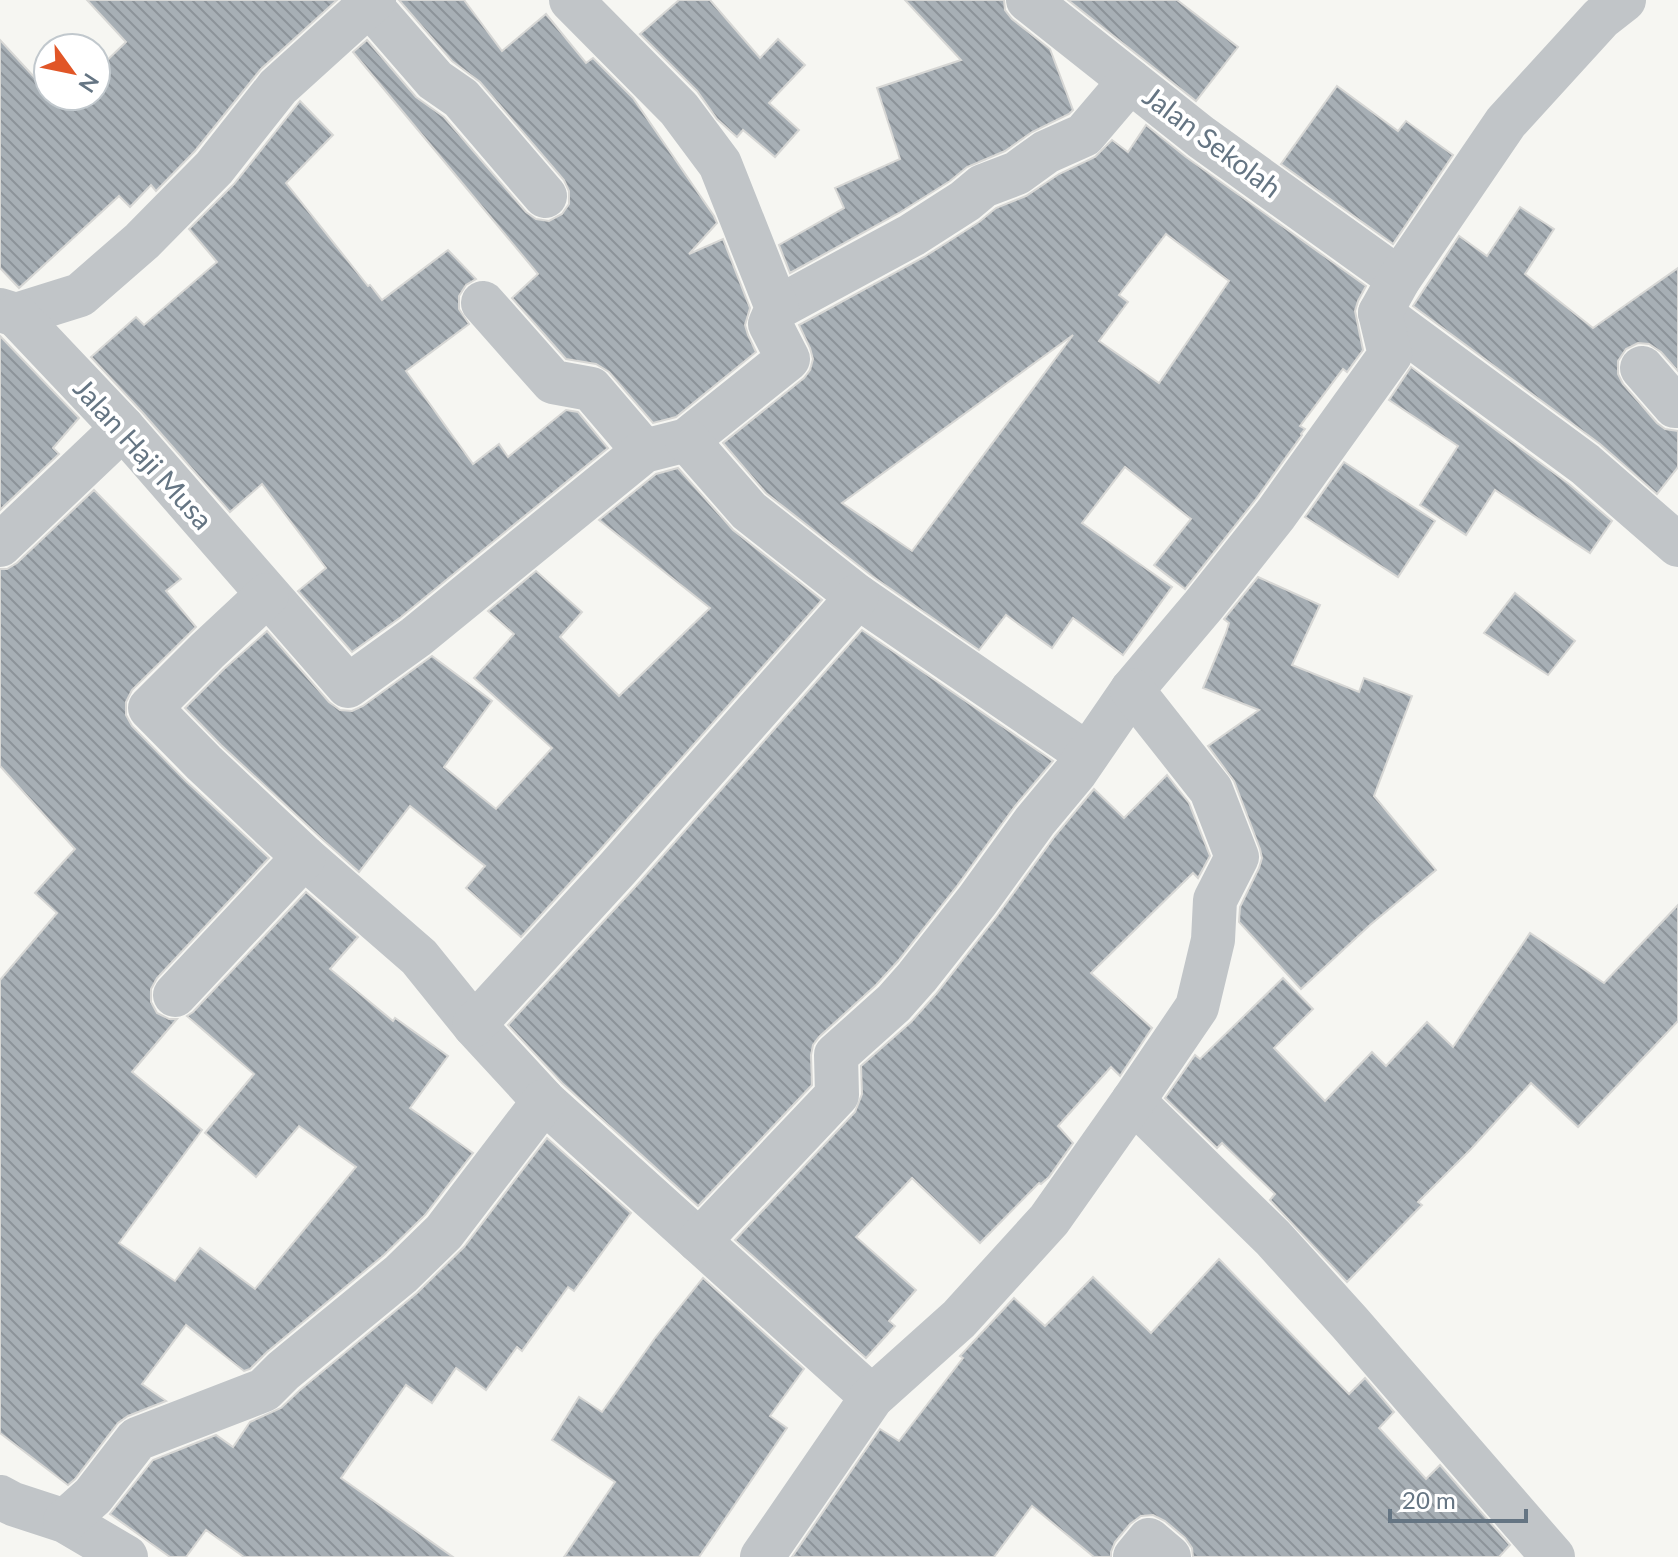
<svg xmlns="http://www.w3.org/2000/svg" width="1678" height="1557" font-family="Lato,sans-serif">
  <defs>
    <pattern id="building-back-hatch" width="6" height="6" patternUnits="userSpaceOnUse" patternTransform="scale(2)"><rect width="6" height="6" fill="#a7afb5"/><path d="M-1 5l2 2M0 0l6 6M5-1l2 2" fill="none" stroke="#8c9399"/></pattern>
  </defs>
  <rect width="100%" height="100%" fill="#f6f6f2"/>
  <g fill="url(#building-back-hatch)" stroke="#d7d7d5" stroke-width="2" fill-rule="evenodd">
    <path d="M87,0h250l-76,69 -66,82 -39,40 -5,-6 -21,22 -11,-11 -100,92 -19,-20v-228l48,52v4h4l9,10 10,-10h25v-25l30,-29z"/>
    <path d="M399,0h65l38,51 44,-37 40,49 7,-5 40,40 81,118 3,7 -28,31 34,-15 27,69 -5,17 3,10 8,17 -80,65 -23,6 -44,-51 -13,-8 -30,-5 -54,-61 26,-24 -185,-222 14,-12 49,57 28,20 82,95 10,7 13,2 13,-7 7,-10v-13l-5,-11 -84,-98 -28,-21z"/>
    <path d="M679,0h31l50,58 18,-19 27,26 -36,38 30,27 -24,27 -32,-27 -6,7 -20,-18 -20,-28 -57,-57z"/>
    <path d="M905,0h99l1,10 7,9 38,30 23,61 -4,4 -37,18 -27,19 -38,16 -17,14 -51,32 -109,60 -11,-28 65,-37 -9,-20 65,-29 -23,-71 84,-28z"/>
    <path d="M1068,0h109l61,47 -42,54z"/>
    <path d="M1337,86l61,45 8,-10 47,34 -60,89 -112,-80z"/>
    <path d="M300,101l33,34 -47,48 82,103 2,-1 12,15 66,-50 28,29 -10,6 -7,11v13l10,15 -63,47 67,93 26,-20 9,13 58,-47 12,2 30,36 -207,169 -49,35 -54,-61 28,-23 -64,-84 -32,28 -88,-100 -51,-55 45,-40 8,8 73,-63 -28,-33 45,-45z"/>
    <path d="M1146,125l40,32 180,129 -8,15 -3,10 8,39 -16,22 -4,-3 -43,57 5,3 -4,5 1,1 -46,64 -71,90 -31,-24 37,-46 -66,-52 -43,56 90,64 -49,68 -50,-37 -21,30 -46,-33 -27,35 -107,-74 -106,-83 -43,-50 81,-65 6,-8 3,-11 -3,-11 -11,-23 125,-68 55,-35 17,-14 30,-12 33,-22 36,-17 17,-17 16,12zM1166,234l63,47 -70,102 -60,-42 29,-39 -9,-7zM1073,335l-161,216 -70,-48z"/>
    <path d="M1520,207l34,22 -29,45 68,54 85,-60v103l-17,-19 -12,-8 -11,-1 -12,6 -8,12v13l5,10 34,39 8,6 13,2v36l-21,27 -57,-50 -187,-138 46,-70 28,20z"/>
    <path d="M0,336l79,82 -26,30 6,6 -59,56z"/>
    <path d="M1411,367l158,117 43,37 -22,32 -95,-63 -29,45 -46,-30 38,-59 -69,-46z"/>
    <path d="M1344,462l91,59 -37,56 -93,-60z"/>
    <path d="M678,468l55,62 89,70 -223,251 -78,86 -55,-49 19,-22 -75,-60 -51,66 -38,-34 -100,-93 -36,-37 39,-39 43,-38 62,71 11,8 12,1 11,-5 69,-50 60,45 -48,66 52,42 56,-61 -78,-70 40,-44 -26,-23 48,-40 46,41 -22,25 59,59 91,-88 -111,-88 57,-46z"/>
    <path d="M94,490l87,89 -15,12 30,36 -64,63 -6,12v13l6,11 54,55 83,77 -112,120 -6,11v13l6,11 12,6h8l-45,53 70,58 -83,113 56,38 25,-33 55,41 101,-122 -57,-41 -43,51 -51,-44 49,-59 -67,-58 6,-4 113,-120 52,45 -28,32 63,52 2,-3 53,38 -38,52 63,45 -48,62 -41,40 -117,97 -17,17 -6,2 -58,-46 -44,59 24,17 -38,15 -10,7 -43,56 -7,6 -68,-52v-453l57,-67 -22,-20 40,-44 -75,-83v-197h7l10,-6z"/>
    <path d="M1258,577l62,28 -28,60 67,27 5,-14 48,18 -38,100 62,74 -66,55 -69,64 -62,-67 1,-15 19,-39 3,-10 -2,-9 -26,-68 -26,-35 51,-36 -56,-22 23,-55 3,-10 -5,-4z"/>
    <path d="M1515,593l60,48 -27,34 -64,-42z"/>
    <path d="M862,630l191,131 -38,45 -58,80 -59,75 -22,24 -57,52 -6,8 -2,10 1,30 -114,121 -136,-123 -54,-58 129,-140z"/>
    <path d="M1167,775l22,28 21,53 -12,22 -5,-5 -102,100 61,55 -32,48 -9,-9 -53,59 15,17 -24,34 -8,7 -2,-1 -59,60 -68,-65 -56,59 60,53 -27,31 6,5 -29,32 -131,-118 120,-128 7,-18 -1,-28 50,-44 25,-28 61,-78 58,-80 39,-47 30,29z"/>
    <path d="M1678,905v116l-100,106 -47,-44 -60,66 -53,53 4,3 -75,77 -77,-82 5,-6 -53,-51 -5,5 -52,-50 30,-43 5,4 83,-81 30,31 -39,39 51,53 47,-49 14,14 41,-44 26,25 77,-114 74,50z"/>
    <path d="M547,1138l84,75 -57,78 -6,-4 -46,64 -5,-4 -31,43 -30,-22 -24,35 -26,-18 -65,93 112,79h-209l-38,-27 -20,27h-16l-60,-43 43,-54 63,-25 17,12 17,-25 31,-14 19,-18 117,-97 47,-46z"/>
    <path d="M1219,1259l130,135 16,-16 29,34 -15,16 47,51 14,-14 70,80 -11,12h-306l-1,-9 -7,-10 -20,-17 -12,-6 -12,1 -11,8 -15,18 -4,10v5h-17l-62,-51 -38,51h-202l88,-128 19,12 64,-83 -3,-2 54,-58 31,28 48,-49 58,56z"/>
    <path d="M703,1278l101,91 -34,47 17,12 -88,129h-135l51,-75 -63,-42 27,-43 23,15 53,-74z"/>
  </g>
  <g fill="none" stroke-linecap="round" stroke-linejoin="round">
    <g stroke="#c1c5c8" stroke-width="44">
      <path d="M1028,0l173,137 198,142"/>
      <path d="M369,4l66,76 26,18 84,98"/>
      <path d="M483,303l70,79 38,7 53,62"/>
      <path d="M777,308l135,-73 53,-34 18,-15 34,-13 29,-21 38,-17 46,-54"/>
      <path d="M0,310l16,5 64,-20 62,-54 72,-73 64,-81 96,-87"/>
      <path d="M1380,313l205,151 93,81"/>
      <path d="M16,315l107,113 225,258 68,-49 228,-186 43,-11 101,-81 -18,-35 7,-16 -57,-144 -41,-55 -108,-109"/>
      <path d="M1642,368l33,38h3"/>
      <path d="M687,440l62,71 108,85 230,158"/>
      <path d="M0,545l123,-117"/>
      <path d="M267,595l-60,56 -57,57 54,55 100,94 115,100 55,68 70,76 328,296"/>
      <path d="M175,995l129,-138"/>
      <path d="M474,1025l144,-157 229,-259 10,-13"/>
      <path d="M1133,1101l140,137 77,85 203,234"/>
      <path d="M699,1241l138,-146 -1,-40 58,-52 23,-26 60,-76 58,-80 40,-48 57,-83 71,-84 73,-92 114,-159 -10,-42 19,-34 107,-157 95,-104 23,-18"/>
      <path d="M0,1497l13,7 52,17 61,36"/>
      <path d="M65,1521l28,-25 44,-57 127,-49 19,-19 118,-97 43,-42 100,-131"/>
      <path d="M762,1557l110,-160 87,-78 90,-99 84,-119 64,-94 16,-67 2,-40 22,-43 -26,-67 -79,-100"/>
      <path d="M1135,1557l14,-17 20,17"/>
    </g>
  </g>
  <g text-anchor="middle" stroke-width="8" stroke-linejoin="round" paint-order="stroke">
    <g font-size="28" fill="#657583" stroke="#fff">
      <text transform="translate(1212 142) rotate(37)" y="10">Jalan Sekolah</text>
      <text transform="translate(143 454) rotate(48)" y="10">Jalan Haji Musa</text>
    </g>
  </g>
  <g transform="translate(72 72) rotate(123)"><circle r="38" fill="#ffffff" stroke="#c1c8cd" stroke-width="2"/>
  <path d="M0-6L14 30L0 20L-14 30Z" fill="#e15627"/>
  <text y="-12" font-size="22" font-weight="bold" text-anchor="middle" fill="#657583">N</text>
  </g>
  <path d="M1390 1509v12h136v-12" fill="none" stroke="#657583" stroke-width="4"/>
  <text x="1402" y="1509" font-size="24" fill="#657583" stroke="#ffffff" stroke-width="6" paint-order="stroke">20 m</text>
</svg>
